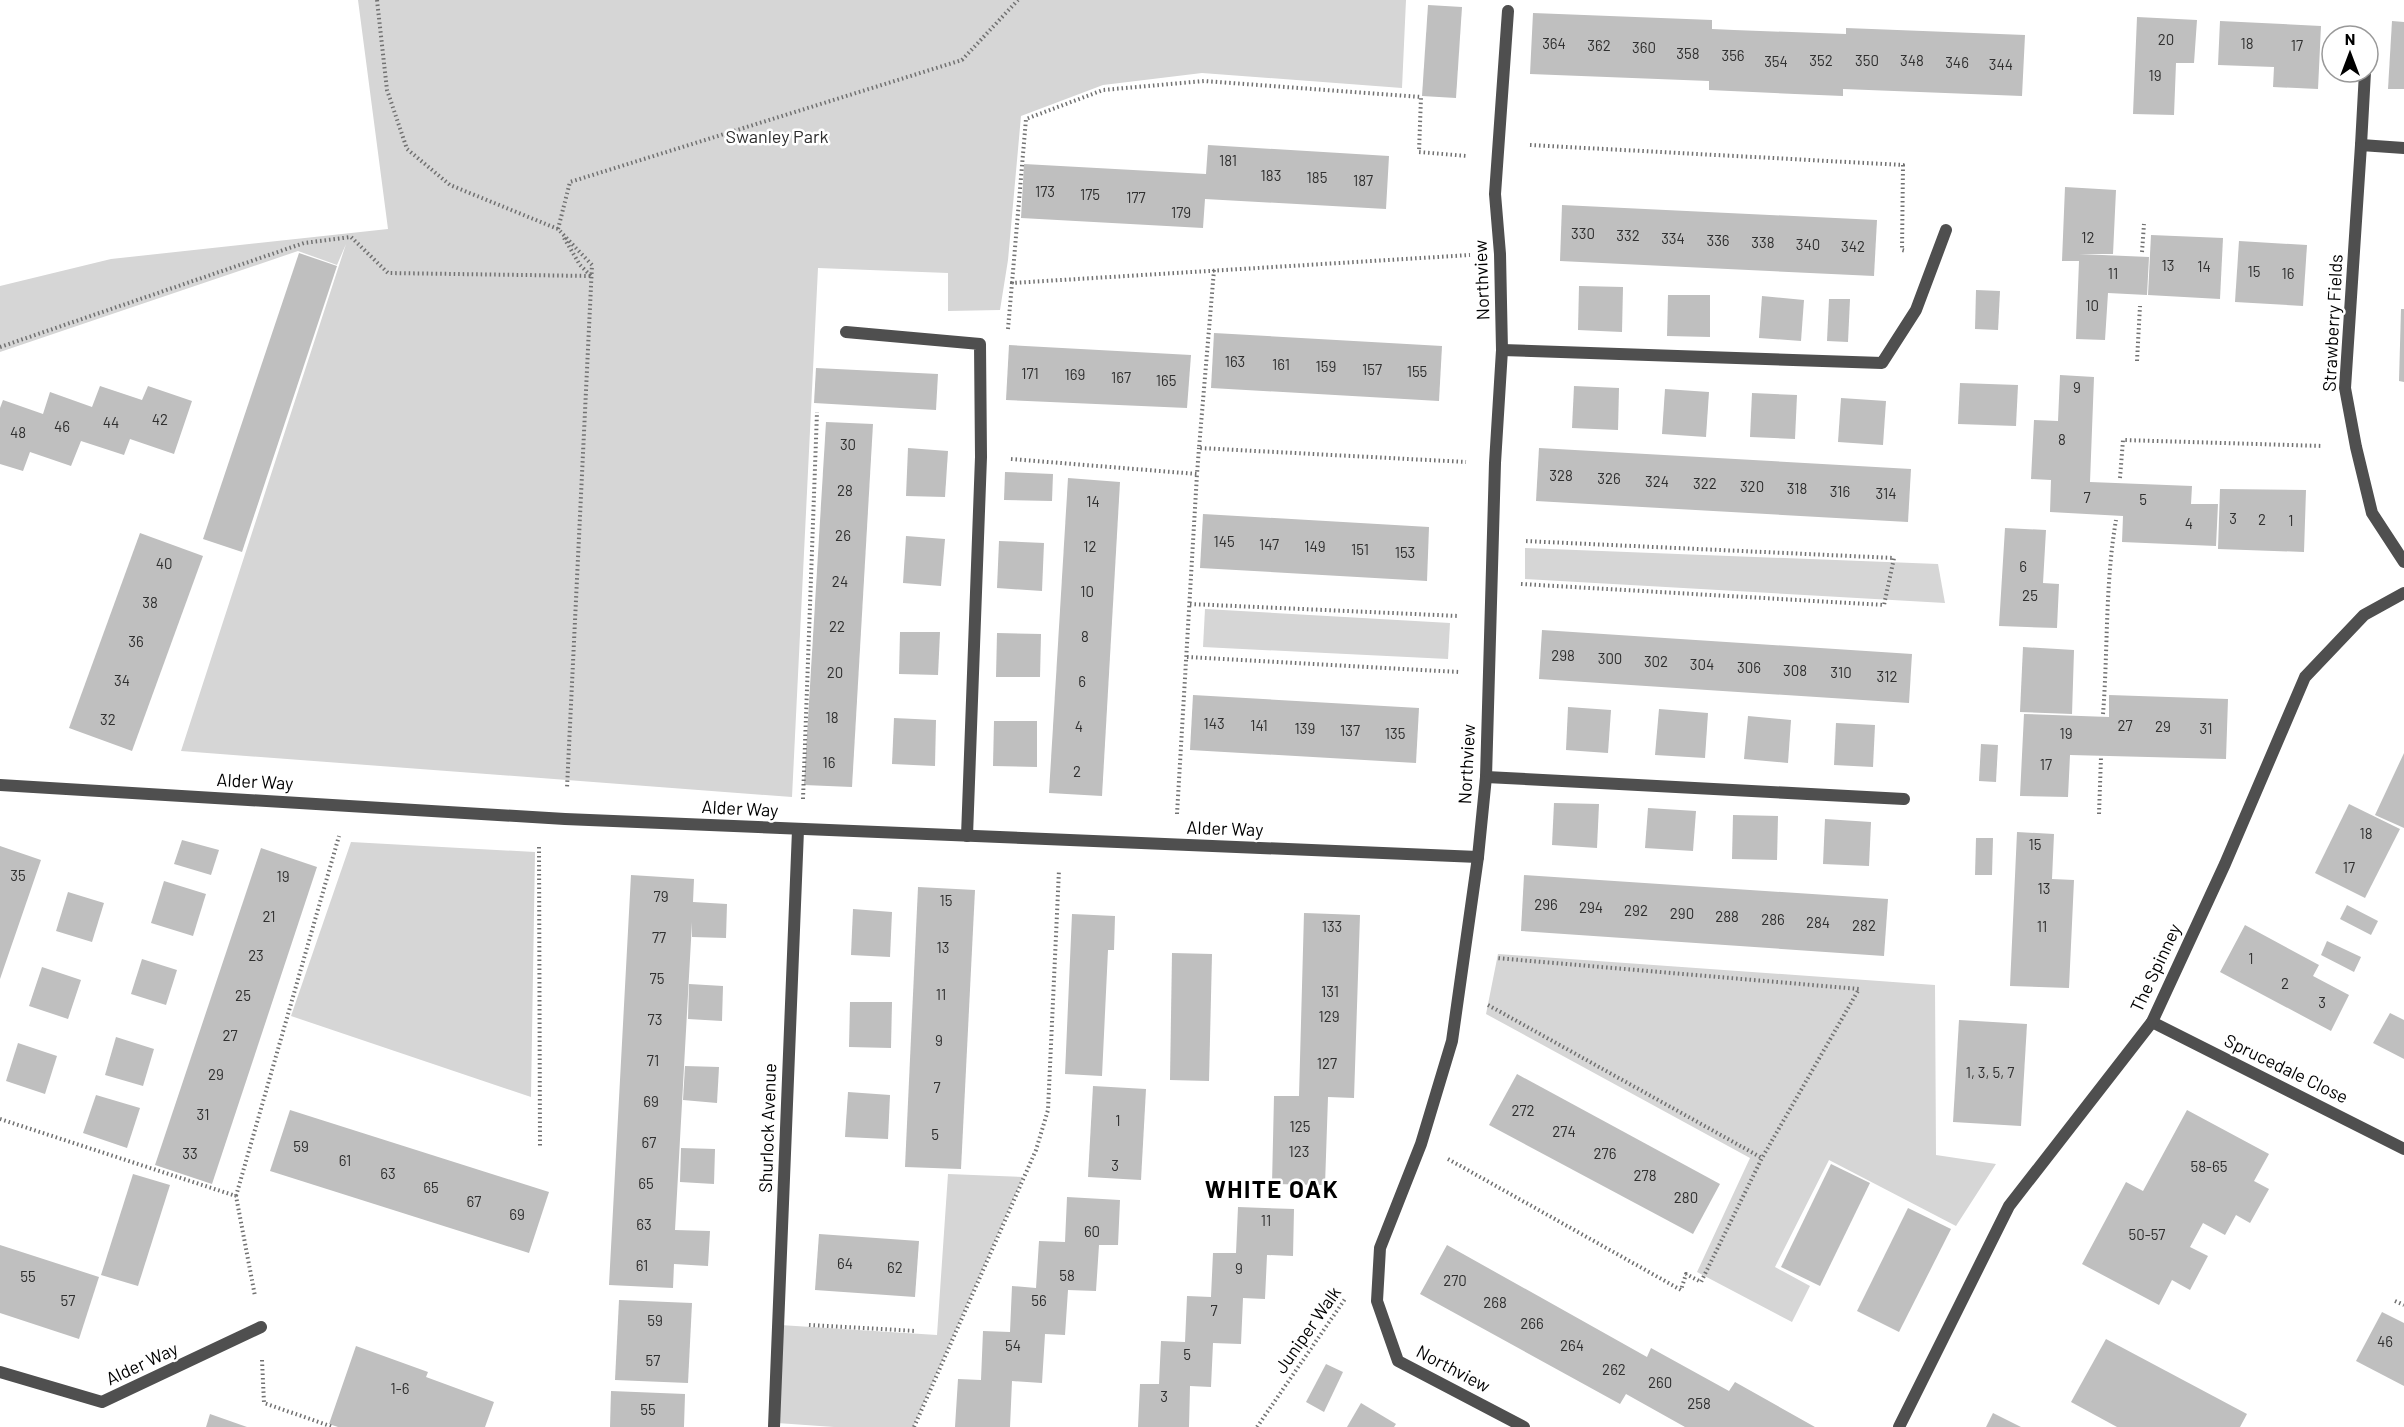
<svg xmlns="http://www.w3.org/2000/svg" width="2404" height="1427" font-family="Barlow,sans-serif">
  <rect width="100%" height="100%" fill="#fff"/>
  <g fill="#d6d6d6">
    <path d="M358,0h1048l-4,88 -200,-15 -99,12 -82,31 -13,144 -8,50 -52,1v-38l-130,-5 -26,529 -611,-46 165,-507 -9,21 -39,-14 -298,101v-66l111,-27 277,-30z"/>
    <path d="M1525,548l413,16 7,39 -420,-24z"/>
    <path d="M1205,609l245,14 -2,36 -245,-12z"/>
    <path d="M351,842l184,10 -4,245 -240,-81z"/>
    <path d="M1498,954l437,31 1,170 60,9 -40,62 -127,-66 -54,107 35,19 -18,36 -95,-50 53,-114 -264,-144z"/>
    <path d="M948,1174l75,3 -110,250h-79l-57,-4 3,-98 157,10z"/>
  </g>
  <g fill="#bfbfbf">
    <path d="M1428,5l34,2 -6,91 -34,-2z"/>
    <path d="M1533,13l179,7v9l22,1 112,4v-6l179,7 -3,61 -179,-7v7l-48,-2 -86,-4v-9l-179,-7z"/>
    <path d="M2137,17l60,3 -3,43h-18l-2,52 -41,-1z"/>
    <path d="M2220,21l101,5 -3,63 -45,-2 1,-20 -56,-2z"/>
    <path d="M2392,21l12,1v67h-16z"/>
    <path d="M1208,145l181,11 -3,53 -181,-10 -2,29 -182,-10 3,-54 182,10z"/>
    <path d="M2065,187l51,3 -3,64h-34l70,3 -2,38 -39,-2 -3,47 -29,-1 3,-78h-17z"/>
    <path d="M1562,205l315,15 -3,56 -314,-15z"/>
    <path d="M2151,235l72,3 -3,61 -72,-4z"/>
    <path d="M2239,241l68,4 -4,61 -68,-4z"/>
    <path d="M299,253l38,13 -95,286 -39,-13z"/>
    <path d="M1579,286l44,1 -1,45 -44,-2z"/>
    <path d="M1976,290l24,1 -2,39 -23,-1z"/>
    <path d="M1668,295h42v42l-43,-1z"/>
    <path d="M1762,296l42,4 -3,41 -42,-3z"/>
    <path d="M1829,299h21l-2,43 -21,-1z"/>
    <path d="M2401,309h3v73l-5,-1z"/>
    <path d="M1214,333l228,13 -3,55 -228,-13z"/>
    <path d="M1009,345l182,10 -4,53 -181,-8z"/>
    <path d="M816,368l122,6 -2,36 -122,-7z"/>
    <path d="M2060,375l34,2 -4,105 102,4 -1,18h27l-2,42 -94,-4 1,-26 -73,-4 1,-32 -20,-1 3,-59 24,1z"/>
    <path d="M1960,383l58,2 -2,41 -58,-2z"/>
    <path d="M100,386l42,14 6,-14 44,15 -18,53 -44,-15 -6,16 -43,-14 -10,25 -41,-14 -7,19 -23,-7v-56l3,-8 40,14 7,-22 42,15z"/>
    <path d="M1574,386l45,2 -1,42 -46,-2z"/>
    <path d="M1665,389l44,3 -3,45 -44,-3z"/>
    <path d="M1752,393l45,2 -2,44 -45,-2z"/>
    <path d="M1841,398l45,3 -3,44 -45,-3z"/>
    <path d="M826,422l47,2 -21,363 -48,-2z"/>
    <path d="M908,448l40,3 -3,46 -39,-1z"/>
    <path d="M1539,448l372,21 -3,53 -372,-21z"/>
    <path d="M1005,472l48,2 -1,27 -48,-1z"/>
    <path d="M1068,478l52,4 -18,314 -53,-3z"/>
    <path d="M2220,489l86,1 -2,62 -86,-3z"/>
    <path d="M1203,514l226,13 -2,54 -227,-13z"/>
    <path d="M2005,528l41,2 -3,53 16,1 -2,44 -58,-2z"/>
    <path d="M140,533l63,23 -71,195 -63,-23z"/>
    <path d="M906,536l39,3 -4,47 -38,-3z"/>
    <path d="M999,541l45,2 -2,48 -45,-3z"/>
    <path d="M1542,630l370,24 -3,49 -370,-24z"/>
    <path d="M900,632h40l-2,43 -39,-1z"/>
    <path d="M997,633l44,1 -1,43h-44z"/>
    <path d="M2023,647l51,3 -2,64 -52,-2z"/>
    <path d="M1193,695l226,13 -3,55 -226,-13z"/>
    <path d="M2109,695l119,4 -2,60 -156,-4 -2,42 -48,-1 4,-82 85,3z"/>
    <path d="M1568,707l43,3 -3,43 -42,-3z"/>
    <path d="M1659,709l49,4 -3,45 -50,-3z"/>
    <path d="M1748,716l43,4 -3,43 -44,-4z"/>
    <path d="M894,718l42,2 -1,46 -43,-2z"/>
    <path d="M994,721h43v46l-44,-1z"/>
    <path d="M1836,723l39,2 -2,42 -39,-2z"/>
    <path d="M1981,744l17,1 -2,37 -17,-1z"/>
    <path d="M2404,753v75l-29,-13z"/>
    <path d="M1554,803l45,1 -2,44 -45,-3z"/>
    <path d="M2349,804l51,25 -35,69 -50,-25z"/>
    <path d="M1648,808l48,3 -3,40 -48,-3z"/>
    <path d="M1733,815l45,1 -1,44 -45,-1z"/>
    <path d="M1825,819l46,3 -2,44 -46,-2z"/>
    <path d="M2017,832l37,2 -2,45 22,1 -5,108 -59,-2z"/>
    <path d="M1976,838h17l-1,37h-17z"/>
    <path d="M182,840l37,10 -8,25 -37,-11z"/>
    <path d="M0,846l41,14 -41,119z"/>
    <path d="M261,848l56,19 -105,317 -57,-19z"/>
    <path d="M631,875l63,4 -1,23 34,2 -1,34 -34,-1v-15l-17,308 35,1 -2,35 -34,-2 -1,24 -64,-3z"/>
    <path d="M1524,875l364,24 -4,57 -363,-25z"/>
    <path d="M164,881l42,13 -13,42 -42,-13z"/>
    <path d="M918,887l57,3 -14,279 -56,-2z"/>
    <path d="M68,892l36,11 -12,39 -36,-11z"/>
    <path d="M2347,905l31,16 -7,14 -31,-16z"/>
    <path d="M853,909l39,3 -2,45 -39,-2z"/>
    <path d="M1304,913l56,2 -6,183 -26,-1 -3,88 -53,-1 2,-88h25z"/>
    <path d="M1072,914l43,2 -1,34h-6l-6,126 -37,-2z"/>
    <path d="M2245,925l74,40 -6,11 36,19 -18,36 -111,-59z"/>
    <path d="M2327,941l34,16 -7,15 -33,-17z"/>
    <path d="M1172,953l40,1 -3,127 -39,-1z"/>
    <path d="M142,959l35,11 -11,35 -35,-11z"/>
    <path d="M42,967l39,13 -13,39 -39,-13z"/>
    <path d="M689,984l34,2 -1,35 -34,-2z"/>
    <path d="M850,1002h42l-1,46 -42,-1z"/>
    <path d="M2390,1013l14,7v39l-31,-16z"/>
    <path d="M1959,1020l68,4 -6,102 -68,-4z"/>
    <path d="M116,1037l38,12 -11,37 -38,-11z"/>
    <path d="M18,1043l39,13 -12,38 -39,-13z"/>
    <path d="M685,1066l34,1 -2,36 -34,-3z"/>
    <path d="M1517,1074l203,110 -27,50 -204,-109z"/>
    <path d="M1093,1086l53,3 -5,91 -53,-3z"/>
    <path d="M848,1092l42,3 -2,44 -43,-2z"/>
    <path d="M96,1095l44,13 -13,40 -44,-15z"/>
    <path d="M290,1110l259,82 -20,61 -259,-82z"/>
    <path d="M2187,1110l82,44 -15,27 15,8 -19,34 -14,-8 -11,20 -22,-12 -13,24 18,9 -18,34 -18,-10 -13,25 -77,-41 44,-82 17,9z"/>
    <path d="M681,1148l34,1 -1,35 -34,-2z"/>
    <path d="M1831,1164l39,19 -50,103 -39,-19z"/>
    <path d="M133,1174l37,11 -32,101 -37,-11z"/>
    <path d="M1067,1197l53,3 -2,45h-19l-3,46 -28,-1 -3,45 -20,-1 -3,49 -30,-2 -2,46h-55l3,-48 23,1 2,-49 27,1 2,-46 24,2 3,-47 26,1z"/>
    <path d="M1238,1207l56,2 -1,47 -26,-1 -2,44 -22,-1 -2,46 -28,-1 -2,44 -21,-1 -1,41h-51l2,-43h19l2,-43 24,1 2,-46 24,1 2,-44h23z"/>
    <path d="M1908,1208l43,21 -52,103 -42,-21z"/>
    <path d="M819,1234l100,7 -4,56 -100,-7z"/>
    <path d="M0,1245l99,32 -20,62 -79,-26z"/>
    <path d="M1447,1245l200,112 4,-9 78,43 6,-9 80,45h-130l-59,-33 -6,10 -200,-110z"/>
    <path d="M619,1300l73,3 -4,80 -73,-3z"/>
    <path d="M2382,1312l22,11v63l-48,-25z"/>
    <path d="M2106,1339l141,75 -7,13h-123l-46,-25z"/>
    <path d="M356,1346l72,26 -2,5 68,25 -9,25h-147l-9,-3z"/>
    <path d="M1326,1364l17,8 -19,40 -18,-10z"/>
    <path d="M611,1391l74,3 -1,33h-74z"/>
    <path d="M1361,1403l35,21 -2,3h-47z"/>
    <path d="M1993,1413l28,14h-35z"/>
    <path d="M210,1414l37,13h-41z"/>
  </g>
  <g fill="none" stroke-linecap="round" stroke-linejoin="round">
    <g stroke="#717171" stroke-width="4" stroke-dasharray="1.5 3" stroke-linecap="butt">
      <path d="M377,0l10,90 20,59 43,36 108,44 34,36 -25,523"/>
      <path d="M1530,145l373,20 -1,85 4,1"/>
      <path d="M558,229l12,-47 392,-122 56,-60"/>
      <path d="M564,238l16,27 11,11"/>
      <path d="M2142,252l2,-28"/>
      <path d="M1214,270l-15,178 267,14"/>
      <path d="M1012,283l14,-164 77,-29 101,-9 217,16 -2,55 48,4"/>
      <path d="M1008,329l4,-46 458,-28"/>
      <path d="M0,347l304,-104 47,-6 37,36 203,3"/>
      <path d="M2137,361l3,-55"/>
      <path d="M1011,459l186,15 2,-26"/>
      <path d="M2120,478l3,-38 200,6"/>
      <path d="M1521,584l363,21 10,-47 -370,-17"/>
      <path d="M1190,604l269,12"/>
      <path d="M1187,657l272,15"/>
      <path d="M2103,714c5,-64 2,-130 13,-194"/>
      <path d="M803,799l14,-387"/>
      <path d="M1177,814l20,-340"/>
      <path d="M2099,814l2,-57"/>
      <path d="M539,847l1,300"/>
      <path d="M1488,1005l274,153"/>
      <path d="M0,1119l236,77 19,100"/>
      <path d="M1448,1159l233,131 5,-16 15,8 61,-124 97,-169 -363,-31"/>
      <path d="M236,1196l103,-360"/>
      <path d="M2395,1301l9,4"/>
      <path d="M809,1325l107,6"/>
      <path d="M262,1360l2,43 69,24"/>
      <path d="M914,1427l122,-277 12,-40 11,-240"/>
      <path d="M1257,1427l88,-128"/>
    </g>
    <g stroke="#4f4f4f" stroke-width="12">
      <path d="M846,332l134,12 1,113 -14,379"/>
      <path d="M1502,350l380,13 34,-53 30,-80"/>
      <path d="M1486,777l418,22"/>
    </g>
    <g stroke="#4f4f4f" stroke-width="12">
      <path d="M1508,11l-13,183 5,60 2,96 -7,113 -9,314 -8,80 -26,184 -31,103 -41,104 -3,53 21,60 126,66"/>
      <path d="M2361,145l4,-73"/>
      <path d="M2404,148l-43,-3 -16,243 11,59 16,66 32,49"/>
      <path d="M0,785l565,34 913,38"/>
      <path d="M2152,1022l252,127"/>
      <path d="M0,1372l102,30 159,-75"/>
      <path d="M774,1427l24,-597"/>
      <path d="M1899,1427l110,-221 143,-184 73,-158 80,-187 59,-62 40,-22"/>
    </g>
  </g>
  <g text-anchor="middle" stroke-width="5" stroke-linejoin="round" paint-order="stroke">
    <g font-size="15" fill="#303030">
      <text x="2166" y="45">20</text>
      <text x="1554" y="49">364</text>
      <text x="2247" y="49">18</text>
      <text x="1599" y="51">362</text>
      <text x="2297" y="51">17</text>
      <text x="1644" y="53">360</text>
      <text x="1688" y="59">358</text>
      <text x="1733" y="61">356</text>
      <text x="1821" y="66">352</text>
      <text x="1867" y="66">350</text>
      <text x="1912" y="66">348</text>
      <text x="1776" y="67">354</text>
      <text x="1957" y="68">346</text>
      <text x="2001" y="70">344</text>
      <text x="2155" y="81">19</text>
      <text x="1228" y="166">181</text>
      <text x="1271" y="181">183</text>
      <text x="1317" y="183">185</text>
      <text x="1363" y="186">187</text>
      <text x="1045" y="197">173</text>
      <text x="1090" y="200">175</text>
      <text x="1136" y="203">177</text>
      <text x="1181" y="218">179</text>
      <text x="1583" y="239">330</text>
      <text x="1628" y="241">332</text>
      <text x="2088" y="243">12</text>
      <text x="1673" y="244">334</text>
      <text x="1718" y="246">336</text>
      <text x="1763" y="248">338</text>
      <text x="1808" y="250">340</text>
      <text x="1853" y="252">342</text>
      <text x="2168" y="271">13</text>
      <text x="2204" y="272">14</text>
      <text x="2254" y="277">15</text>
      <text x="2113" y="279">11</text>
      <text x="2288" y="279">16</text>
      <text x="2092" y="311">10</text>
      <text x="1235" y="367">163</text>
      <text x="1281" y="370">161</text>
      <text x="1326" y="372">159</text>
      <text x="1372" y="375">157</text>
      <text x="1417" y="377">155</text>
      <text x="1030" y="379">171</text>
      <text x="1075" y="380">169</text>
      <text x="1121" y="383">167</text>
      <text x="1166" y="386">165</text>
      <text x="2077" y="393">9</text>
      <text x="160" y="425">42</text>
      <text x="111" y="428">44</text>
      <text x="62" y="432">46</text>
      <text x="18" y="438">48</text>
      <text x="2062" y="445">8</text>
      <text x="848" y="450">30</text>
      <text x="1561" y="481">328</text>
      <text x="1609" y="484">326</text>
      <text x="1657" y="487">324</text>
      <text x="1705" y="489">322</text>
      <text x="1752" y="492">320</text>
      <text x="1797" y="494">318</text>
      <text x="845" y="496">28</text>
      <text x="1840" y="497">316</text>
      <text x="1886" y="499">314</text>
      <text x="2087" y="503">7</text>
      <text x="2143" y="505">5</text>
      <text x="1093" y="507">14</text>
      <text x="2233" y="524">3</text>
      <text x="2262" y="525">2</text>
      <text x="2291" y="526">1</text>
      <text x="2189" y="529">4</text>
      <text x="843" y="541">26</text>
      <text x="1224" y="547">145</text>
      <text x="1269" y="550">147</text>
      <text x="1090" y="552">12</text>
      <text x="1315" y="552">149</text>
      <text x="1360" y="555">151</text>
      <text x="1405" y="558">153</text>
      <text x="164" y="569">40</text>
      <text x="2023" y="572">6</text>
      <text x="840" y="587">24</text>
      <text x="1087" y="597">10</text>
      <text x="2030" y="601">25</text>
      <text x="150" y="608">38</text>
      <text x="837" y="632">22</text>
      <text x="1085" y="642">8</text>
      <text x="136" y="647">36</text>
      <text x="1563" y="661">298</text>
      <text x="1610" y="664">300</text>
      <text x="1656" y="667">302</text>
      <text x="1702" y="670">304</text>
      <text x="1749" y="673">306</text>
      <text x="1795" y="676">308</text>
      <text x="835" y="678">20</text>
      <text x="1841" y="678">310</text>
      <text x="1887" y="682">312</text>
      <text x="122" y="686">34</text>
      <text x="1082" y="687">6</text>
      <text x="832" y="723">18</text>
      <text x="108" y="725">32</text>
      <text x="1214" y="729">143</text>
      <text x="1259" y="731">141</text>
      <text x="2125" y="731">27</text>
      <text x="1079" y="732">4</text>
      <text x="2163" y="732">29</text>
      <text x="1305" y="734">139</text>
      <text x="2206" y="734">31</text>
      <text x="1350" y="736">137</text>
      <text x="1395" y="739">135</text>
      <text x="2066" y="739">19</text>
      <text x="829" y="768">16</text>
      <text x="2046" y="770">17</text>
      <text x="1077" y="777">2</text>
      <text x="2366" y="839">18</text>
      <text x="2035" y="850">15</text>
      <text x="2349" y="873">17</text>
      <text x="18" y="881">35</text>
      <text x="283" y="882">19</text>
      <text x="2044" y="894">13</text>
      <text x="661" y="902">79</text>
      <text x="946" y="906">15</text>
      <text x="1546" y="910">296</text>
      <text x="1591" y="913">294</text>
      <text x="1636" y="916">292</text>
      <text x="1682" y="919">290</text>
      <text x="269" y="922">21</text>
      <text x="1727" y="922">288</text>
      <text x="1773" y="925">286</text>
      <text x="1818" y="928">284</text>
      <text x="1864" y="931">282</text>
      <text x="1332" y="932">133</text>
      <text x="2042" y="932">11</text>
      <text x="659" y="943">77</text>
      <text x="943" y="953">13</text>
      <text x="256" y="961">23</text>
      <text x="2251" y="964">1</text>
      <text x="657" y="984">75</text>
      <text x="2285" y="989">2</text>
      <text x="1330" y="997">131</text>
      <text x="941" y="1000">11</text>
      <text x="243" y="1001">25</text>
      <text x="2322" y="1008">3</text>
      <text x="1329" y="1022">129</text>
      <text x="655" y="1025">73</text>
      <text x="230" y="1041">27</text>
      <text x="939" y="1046">9</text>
      <text x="653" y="1066">71</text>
      <text x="1327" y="1069">127</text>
      <text x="1990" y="1078">1, 3, 5, 7</text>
      <text x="216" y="1080">29</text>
      <text x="937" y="1093">7</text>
      <text x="651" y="1107">69</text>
      <text x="1523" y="1116">272</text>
      <text x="203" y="1120">31</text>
      <text x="1118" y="1126">1</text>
      <text x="1300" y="1132">125</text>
      <text x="1564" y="1137">274</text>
      <text x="935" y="1140">5</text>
      <text x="649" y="1148">67</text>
      <text x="301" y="1152">59</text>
      <text x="1299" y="1157">123</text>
      <text x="190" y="1159">33</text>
      <text x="1605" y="1159">276</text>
      <text x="345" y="1166">61</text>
      <text x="1115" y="1171">3</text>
      <text x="2209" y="1172">58-65</text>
      <text x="388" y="1179">63</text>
      <text x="1645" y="1181">278</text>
      <text x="646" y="1189">65</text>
      <text x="431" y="1193">65</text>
      <text x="1686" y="1203">280</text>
      <text x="474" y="1207">67</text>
      <text x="517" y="1220">69</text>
      <text x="1266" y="1226">11</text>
      <text x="644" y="1230">63</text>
      <text x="1092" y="1237">60</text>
      <text x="2147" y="1240">50-57</text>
      <text x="845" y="1269">64</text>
      <text x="642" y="1271">61</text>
      <text x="895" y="1273">62</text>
      <text x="1239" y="1274">9</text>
      <text x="1067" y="1281">58</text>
      <text x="28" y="1282">55</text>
      <text x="1455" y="1286">270</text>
      <text x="68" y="1306">57</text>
      <text x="1039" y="1306">56</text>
      <text x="1495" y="1308">268</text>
      <text x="1214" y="1316">7</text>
      <text x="655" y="1326">59</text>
      <text x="1532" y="1329">266</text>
      <text x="2385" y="1347">46</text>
      <text x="1013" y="1351">54</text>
      <text x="1572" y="1351">264</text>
      <text x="1187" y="1360">5</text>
      <text x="653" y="1366">57</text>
      <text x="1614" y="1375">262</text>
      <text x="1660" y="1388">260</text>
      <text x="400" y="1394">1-6</text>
      <text x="1164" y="1402">3</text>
      <text x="1699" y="1409">258</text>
      <text x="648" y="1415">55</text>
    </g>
    <g font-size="18" fill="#2d2d2d" stroke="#fff">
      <text x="777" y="143">Swanley Park</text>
    </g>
    <g font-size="18" fill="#000" stroke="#fff">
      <text transform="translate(1482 280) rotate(-92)" y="6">Northview</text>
      <text transform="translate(2333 323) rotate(-87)" y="6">Strawberry Fields</text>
      <text transform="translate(1467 764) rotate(-87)" y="6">Northview</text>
      <text transform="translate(255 782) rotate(3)" y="6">Alder Way</text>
      <text transform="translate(740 809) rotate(3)" y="6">Alder Way</text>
      <text transform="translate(1225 829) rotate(2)" y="6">Alder Way</text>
      <text transform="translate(2156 968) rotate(-65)" y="6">The Spinney</text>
      <text transform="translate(2286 1069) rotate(26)" y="6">Sprucedale Close</text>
      <text transform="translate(768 1128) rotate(-88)" y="6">Shurlock Avenue</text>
      <text transform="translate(1308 1330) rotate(-55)" y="6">Juniper Walk</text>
      <text transform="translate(142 1364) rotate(-25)" y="6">Alder Way</text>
      <text transform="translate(1453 1369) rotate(28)" y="6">Northview</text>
    </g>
    <g font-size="24" font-weight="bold" letter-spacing="1.5" fill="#000" stroke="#fff">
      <text x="1272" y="1198">WHITE OAK</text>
    </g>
  </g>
  <g transform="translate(2350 54)"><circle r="28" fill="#ffffff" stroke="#999999" stroke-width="1.5"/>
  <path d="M0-4.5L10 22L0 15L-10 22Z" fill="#000000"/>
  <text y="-9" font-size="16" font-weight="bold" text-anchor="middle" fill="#000000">N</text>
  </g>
</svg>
